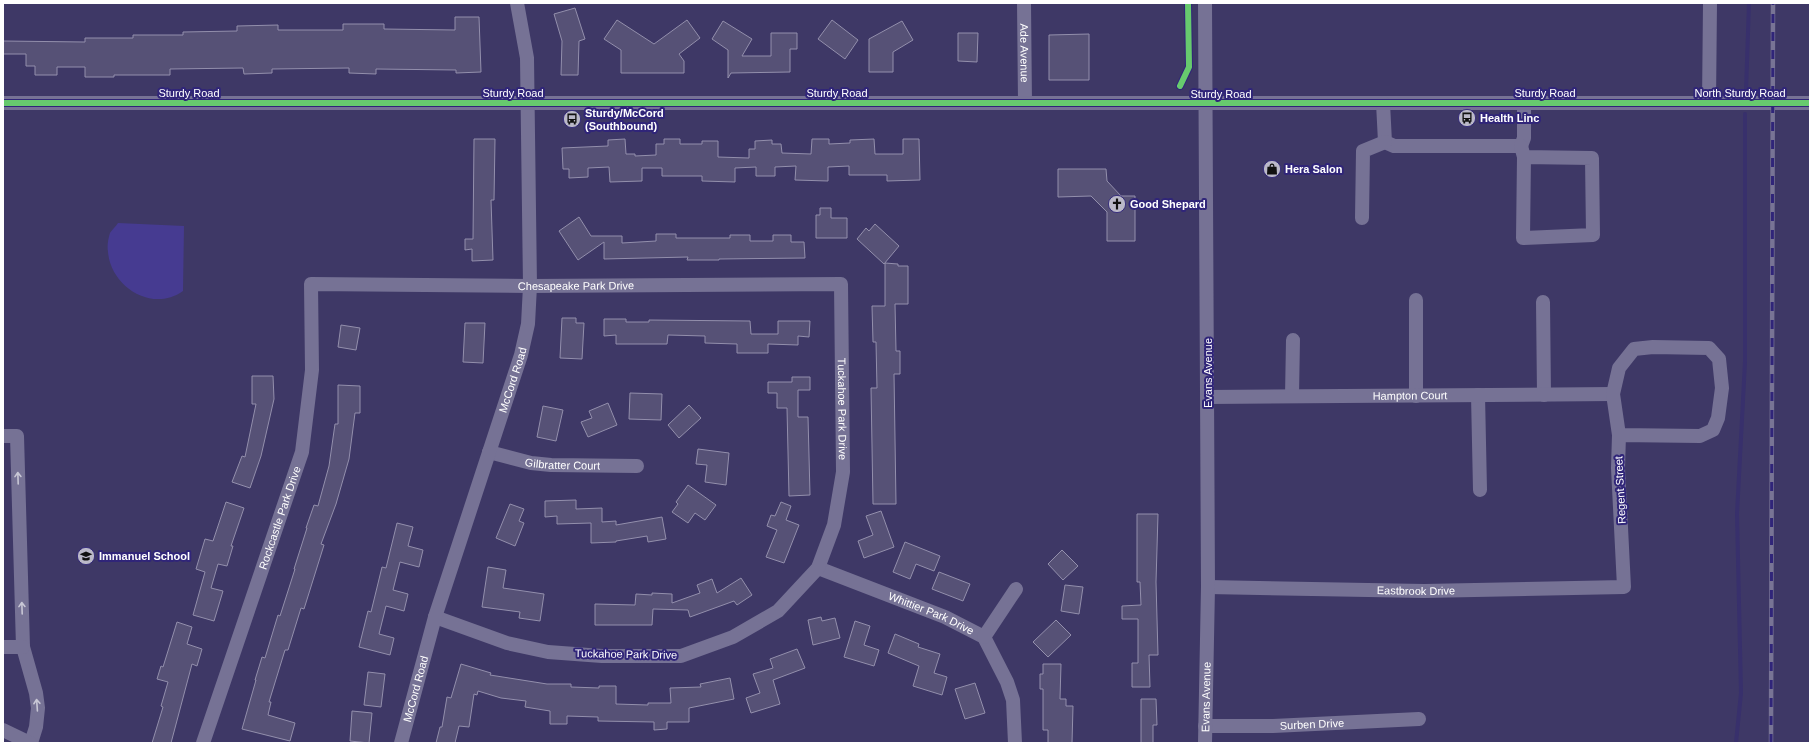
<svg xmlns="http://www.w3.org/2000/svg" width="1813" height="746" font-family="Arial,sans-serif">
  <rect width="100%" height="100%" fill="#3e3866"/>
  <path fill="#463b91" d="M118,223l66,3 -1,65c-31,22 -72,-4 -75,-39 -1,-6 0,-13 2,-19 2,-3 6,-7 8,-10z"/>
  <g fill="none" stroke-linecap="round" stroke-linejoin="round">
    <g stroke="#38306c" stroke-width="4">
      <path d="M1746,91l3,-88"/>
      <path d="M1736,743l5,-50 -4,-179 8,-152v-248"/>
    </g>
  </g>
  <g fill="#565176" stroke="#938fac">
    <path d="M575,8l10,31 -6,2 -1,34h-17l1,-34 -8,-27z"/>
    <path d="M455,17h24l2,55 -25,1v-3l-80,-1v5l-27,-1v-5l-77,1v4l-28,1 -1,-6 -73,1v6h-56v2h-29v-10h-28v8h-22v-9h-9v-12h-23v-13l82,1v-4h48v-3h50v-3l54,-1v-5l41,-1v5h65v-6h41v5l71,1z"/>
    <path d="M617,20l37,24 33,-24 13,18 -21,16 5,7v12h-63v-23l-17,-11z"/>
    <path d="M832,20l26,20 -13,19 -27,-20z"/>
    <path d="M723,21l29,18 -10,17h29v-23h26v16h-7v23l-59,1 -3,5v-28l-16,-11z"/>
    <path d="M902,21l11,19 -20,12v20h-24v-33z"/>
    <path d="M958,33h20l-1,29 -19,-1z"/>
    <path d="M1089,34v46h-40v-45z"/>
    <path d="M474,139h21l-1,61h-3l2,60 -21,1v-12l-7,1v-11h8z"/>
    <path d="M625,139l1,15h9v2l21,-1v-11h8v-5h16v5h22v-3h16v16l31,1v-9h6v-8l17,-1v4h9l1,9 29,1 1,-15h17v5l21,-1v-3l24,-1 1,15h28v-15h16l1,41 -33,1v-6h-38v-9l-21,1v14l-33,-1 1,-14 -21,1v9h-19v-9l-21,1v14l-33,-1v-5h-40v-8h-20v13l-32,1 -1,-15 -21,1v9l-19,1v-9h-6l-1,-21 46,-2v-6z"/>
    <path d="M1058,169h48l1,12 14,15h14v45h-28v-29l-16,-16 -33,1z"/>
    <path d="M820,208h11v10h16v20h-31v-23h4z"/>
    <path d="M579,217l12,19h31v7l34,-2v-7h20v4h54v-3h20v6h23v-6h18v7h13l1,16 -86,1v1h-32l1,-3 -84,2v-17l-26,18 -19,-29z"/>
    <path d="M875,224l24,22 -15,18 -27,-25 9,-11 3,3z"/>
    <path d="M885,263l13,1v2h10v38h-13l1,47h4v23h-6l2,130h-23l-2,-116h6l-1,-46h-3l-1,-36h13z"/>
    <path d="M562,318h14v5h8l-2,36 -22,-1z"/>
    <path d="M604,319h22v3h23v-2l101,1 1,13h27v-13h32l-1,16 -11,-1v9l-30,-1v9h-31v-9l-32,-1v-7l-37,-1 -1,9h-51v-9l-12,1z"/>
    <path d="M465,323h20l-2,40 -20,-1z"/>
    <path d="M341,325l19,3 -4,22 -18,-3z"/>
    <path d="M252,376h21l1,23 -13,57 -11,32 -18,-6 10,-26 3,1 11,-53h-4z"/>
    <path d="M792,377h18v13h-12v27h10l2,78 -21,1 -2,-88h-10v-15h-9v-11h24z"/>
    <path d="M338,385l22,1v27h-5l-6,46 -13,45 -15,40 3,1 -20,64 -3,-1 -13,42h-3l-16,52h2l-3,13 27,8 -5,18 -48,-12 14,-49h-1l7,-23 3,1 13,-43 2,1 15,-47h-1l13,-41h-1l8,-23 4,1 11,-40 6,-42h3z"/>
    <path d="M630,393l32,1 -1,26 -32,-1z"/>
    <path d="M608,403l9,22 -29,12 -7,-15 11,-4 -3,-7z"/>
    <path d="M689,405l12,13 -22,20 -11,-13z"/>
    <path d="M543,406l20,4 -7,31 -19,-4z"/>
    <path d="M698,449l31,4 -3,32 -21,-3 2,-17 -11,-1z"/>
    <path d="M688,485l28,20 -11,15 -10,-7 -7,10 -16,-11 6,-8 -2,-2z"/>
    <path d="M576,500v9l26,-1v14l14,-1v4l46,-8 4,22 -18,3 -1,-6 -31,5v1l-25,1v-20l-34,1v-8l-12,1v-16z"/>
    <path d="M226,502l18,6 -13,38h2l-6,20 -9,-2 -7,24 12,3 -9,30 -21,-6 12,-43 -9,-3 9,-30 8,2z"/>
    <path d="M781,502l10,4 -5,14 13,5 -15,38 -18,-6 11,-27 -10,-4 4,-11 4,1z"/>
    <path d="M510,504l14,5 -5,12 5,2 -9,23 -19,-8z"/>
    <path d="M881,511l13,36 -30,11 -6,-17 15,-6 -7,-19z"/>
    <path d="M1137,514h21l-2,68 2,73h-9l1,32h-18v-24h6v-44h-16v-13l19,-1 -1,-23h-3z"/>
    <path d="M397,523l16,4 -5,19 15,4 -4,17 -19,-5 -7,28 15,4 -4,17 -18,-5 -7,28 15,4 -4,17 -31,-8 9,-36 3,1 11,-45 4,1z"/>
    <path d="M905,542l35,14 -6,15 -18,-7 -6,15 -17,-7z"/>
    <path d="M1062,550l16,16 -15,14 -15,-16z"/>
    <path d="M488,567l18,3 -3,18 41,6 -4,27 -21,-3 1,-6 -38,-5z"/>
    <path d="M939,572l31,12 -7,17 -31,-12z"/>
    <path d="M741,578l11,17 -15,10 -3,-4 -44,16 -2,-7 -35,-1 -1,16h-57v-21l40,1 1,-11 16,1v-2l20,1v9l28,-10 -3,-8 15,-6 5,14z"/>
    <path d="M1065,585l18,2 -4,27 -18,-3z"/>
    <path d="M821,617l1,4 13,-3 5,20 -27,7 -5,-25z"/>
    <path d="M1056,620l15,15 -23,22 -15,-15z"/>
    <path d="M855,621l15,5 -6,19 15,5 -5,16 -30,-9z"/>
    <path d="M177,622l15,5 -5,17 15,5 -5,17 -5,-2 -21,79h-19l11,-36 -2,-1 7,-24 -11,-3 4,-13 2,1z"/>
    <path d="M895,634l24,10 -1,3 22,7 -6,19 13,4 -5,18 -29,-9 6,-20 -31,-13z"/>
    <path d="M797,649l8,19 -32,12 7,24 -29,9 -5,-15 14,-5 -7,-19 20,-6 -3,-9z"/>
    <path d="M461,664l30,9 -1,2 57,9h24v3l28,1v-2h17v18l32,1v-2h23l-1,-15 31,-1 -1,-3 30,-6 4,21 -45,9v14h-22v7l-13,1v-8l-56,-1v-4l-31,-1v8h-17v-13l-25,-4 1,-6 -25,-3 -23,-7 -1,4 -3,-1 -5,33 -10,-1 -4,17h-19l4,-16h2l5,-30 4,1z"/>
    <path d="M1043,664h18l-1,35h6v7h7l-1,37h-24v-13h-5v-41h-3v-15h3z"/>
    <path d="M368,672l17,2 -4,33 -17,-2z"/>
    <path d="M975,683l10,30 -20,6 -10,-30z"/>
    <path d="M1141,699h15l1,26h-4v18h-12z"/>
    <path d="M352,711l20,2 -3,30 -19,-2z"/>
  </g>
  <g fill="none" stroke-linecap="round" stroke-linejoin="round">
    <g stroke="#767295" stroke-width="14">
      <path id="s1" d="M1024,3l1,100"/>
      <path d="M3,103h1807"/>
      <path d="M1383,103l2,39 9,4h127l3,-8v-35"/>
      <path d="M1709,103l1,-100"/>
      <path d="M1521,146l3,11 -1,81 70,-3 -1,-77 -68,-1"/>
      <path d="M1362,218l1,-67 22,-9"/>
      <path d="M1416,300v96"/>
      <path d="M1543,302l1,93"/>
      <path d="M1478,395l2,95"/>
      <path d="M1292,396l1,-56"/>
      <path id="s2" d="M1208,397l405,-3"/>
      <path d="M3,436h14l6,211 13,46 2,15 -2,19 -5,16"/>
      <path id="s3" d="M489,452l42,11 20,2 86,1"/>
      <path id="s4" d="M818,568l127,49 39,20 23,45 6,18 2,43"/>
      <path id="s5" d="M1208,587l216,4 200,-4 -6,-119 1,-33 -6,-41 6,-26 15,-19 19,-2 56,1 10,11 3,29 -4,30 -5,12 -13,6 -81,-1"/>
      <path d="M984,637l32,-48"/>
      <path d="M3,647h20"/>
      <path id="s6" d="M1205,726h68l146,-7"/>
      <path d="M3,730l27,13"/>
      <path id="s7" d="M203,743l99,-291 10,-82 -1,-86 219,2 311,-2 2,188 -9,53 -16,43 -40,43 -45,26 -52,19h-79l-54,-4 -41,-9 -72,-26"/>
      <path id="s8" d="M401,743l34,-126 86,-262 7,-31 2,-38 -3,-228 -10,-55"/>
      <path id="s9" d="M1205,743l3,-156 -3,-584"/>
    </g>
    <defs>
      <path id="rail" d="M1771,743l2,-740"/>
    </defs>
    <use href="#rail" stroke="#787495" stroke-width="4.5"/>
    <use href="#rail" stroke="#302579" stroke-width="3" stroke-dasharray="9" stroke-linecap="butt"/>
    <defs>
      <g id="cycleway">
        <path d="M1180,86l9,-19 -1,-64"/>
        <path d="M3,103h1807"/>
      </g>
    </defs>
    <use href="#cycleway" stroke="#302579" stroke-width="8"/>
    <use href="#cycleway" stroke="#67ca6e" stroke-width="6"/>
  </g>
  <defs><path id="oneway-shaft" d="M-6 0H5M1.5-3L5.5 0L1.5 3" fill="none" stroke-width="1.6" stroke-linecap="round" stroke-linejoin="round"/></defs>
  <g stroke="#c8c7d5">
    <use href="#oneway-shaft" transform="translate(18 478) rotate(-92)"/>
    <use href="#oneway-shaft" transform="translate(22 608) rotate(-92)"/>
    <use href="#oneway-shaft" transform="translate(37 705) rotate(-94)"/>
  </g>
  <defs>
    <symbol id="bus-disc" viewBox="-11 -11 22 22"><circle r="9.5" fill="#bbb9c9" stroke="#302579"/><path d="M-5-6H5V4H4V6H2V4H-2V6H-4V4H-5ZM-3.5-4V0h7V-4ZM-3.5 1.2v1.5H-2V1.2ZM2 1.2v1.5H3.5V1.2Z" fill="#111"/></symbol>
    <symbol id="shop-disc" viewBox="-11 -11 22 22"><circle r="9.5" fill="#bbb9c9" stroke="#302579"/><path d="M-5-2.5h2.3a2.7 3.5 0 0 1 5.4 0H5L5.5 6h-11ZM-1.5-2.5h3a1.5 2.3 0 0 0-3 0Z" fill="#111"/></symbol>
    <symbol id="church-disc" viewBox="-11 -11 22 22"><circle r="9.5" fill="#bbb9c9" stroke="#302579"/><path d="M-1.2-6h2.4v3.5h3.3v2.4h-3.3V6h-2.4V-.1h-3.3v-2.4h3.3Z" fill="#111"/></symbol>
    <symbol id="school-disc" viewBox="-11 -11 22 22"><circle r="9.5" fill="#bbb9c9" stroke="#302579"/><path d="M0-5L7-2L0 1L-7-2ZM-4 1L0 2.5L4 1V4Q0 6-4 4Z" fill="#111"/></symbol>
  </defs>
  <g fill-rule="evenodd">
    <use href="#bus-disc" x="1457" y="108" width="20" height="20"/>
    <use href="#bus-disc" x="562" y="109" width="20" height="20"/>
    <use href="#shop-disc" x="1262" y="159" width="20" height="20"/>
    <use href="#church-disc" x="1107" y="194" width="20" height="20"/>
    <use href="#school-disc" x="76" y="546" width="20" height="20"/>
  </g>
  <g text-anchor="middle" stroke-width="4" stroke-linejoin="round" paint-order="stroke">
    <g font-size="11" fill="#fff" stroke="#302579">
      <text dy="4" stroke="none"><textPath href="#s1" startOffset="50">Ade Avenue</textPath></text>
      <text x="189" y="97">Sturdy Road</text>
      <text x="513" y="97">Sturdy Road</text>
      <text x="837" y="97">Sturdy Road</text>
      <text x="1545" y="97">Sturdy Road</text>
      <text x="1740" y="97">North Sturdy Road</text>
      <text x="1221" y="98">Sturdy Road</text>
      <text dy="4" stroke="none"><textPath href="#s7" startOffset="741">Chesapeake Park Drive</textPath></text>
      <text transform="translate(1208 373) rotate(-90)" y="4">Evans Avenue</text>
      <text dy="4" stroke="none"><textPath href="#s8" startOffset="380">McCord Road</textPath></text>
      <text dy="4" stroke="none"><textPath href="#s2" startOffset="202">Hampton Court</textPath></text>
      <text dy="4" stroke="none"><textPath href="#s7" startOffset="1131">Tuckahoe Park Drive</textPath></text>
      <text dy="4" stroke="none"><textPath href="#s3" startOffset="75">Gilbratter Court</textPath></text>
      <text transform="translate(1620 490) rotate(-93)" y="4">Regent Street</text>
      <text dy="4" stroke="none"><textPath href="#s7" startOffset="238">Rockcastle Park Drive</textPath></text>
      <text dy="4" stroke="none"><textPath href="#s5" startOffset="208">Eastbrook Drive</textPath></text>
      <text dy="4" stroke="none"><textPath href="#s4" startOffset="122">Whittier Park Drive</textPath></text>
      <text transform="translate(626 654) rotate(1)" y="4">Tuckahoe Park Drive</text>
      <text dy="4" stroke="none"><textPath href="#s8" startOffset="56">McCord Road</textPath></text>
      <text dy="4" stroke="none"><textPath href="#s9" startOffset="46">Evans Avenue</textPath></text>
      <text dy="4" stroke="none"><textPath href="#s6" startOffset="107">Surben Drive</textPath></text>
    </g>
    <g font-size="11" font-weight="bold" fill="#fff" stroke="#302579" text-anchor="start">
      <text x="585" y="117">Sturdy/McCord<tspan x="585" dy="13">(Southbound)</tspan></text>
      <text x="1480" y="122">Health Linc</text>
      <text x="1285" y="173">Hera Salon</text>
      <text x="1130" y="208">Good Shepard</text>
      <text x="99" y="560">Immanuel School</text>
    </g>
  </g>
  <rect width="1813" height="746" fill="none" stroke="#ffffff" stroke-width="8"/>
</svg>
